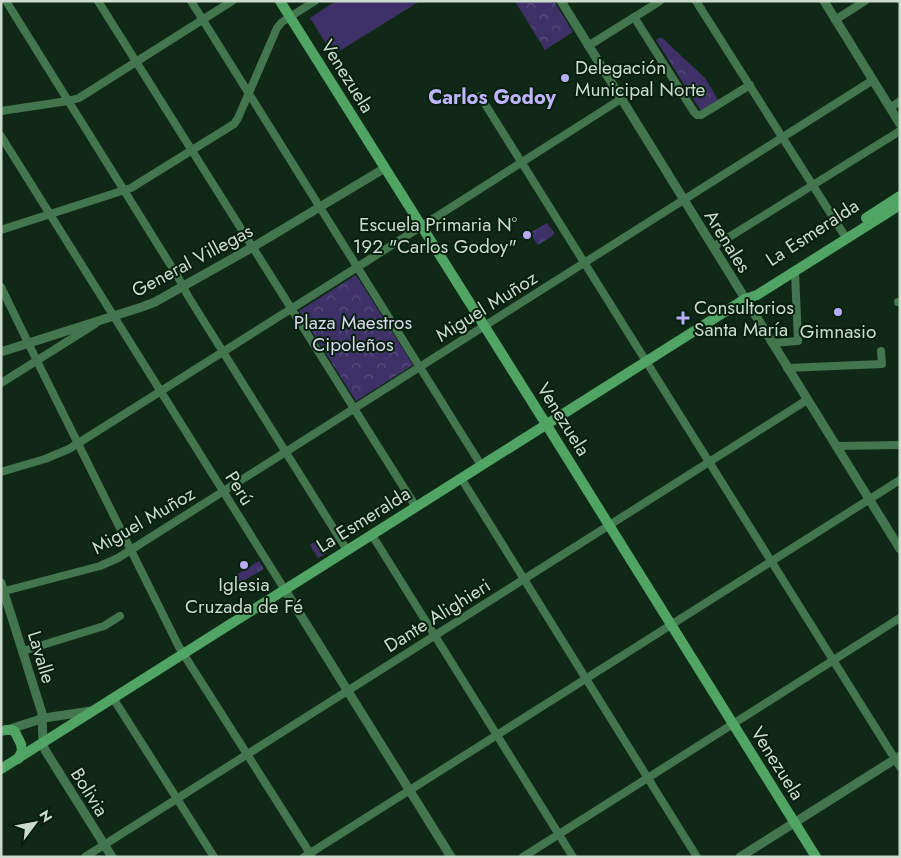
<svg xmlns="http://www.w3.org/2000/svg" width="901" height="858" font-family="Jost,sans-serif">
  <defs>
    <pattern id="grass-tufts" width="24" height="20" patternUnits="userSpaceOnUse" patternTransform="scale(1.25)"><rect width="24" height="20" fill="#3e3168"/><path d="M3 7l-1-3M5 7V3M7 7l1-3M15 17l-1-3M17 17v-4M19 17l1-3" fill="none" stroke="#594e7c"/></pattern>
    <pattern id="park-crowns" width="20" height="18" patternUnits="userSpaceOnUse" patternTransform="scale(1.25)"><rect width="20" height="18" fill="#3e3168"/><path d="M2 6a3 3 0 1 1 6 0M12 15a3 3 0 1 1 6 0" fill="none" stroke="#594e7c"/></pattern>
  </defs>
  <rect width="100%" height="100%" fill="#102916"/>
  <g fill="url(#grass-tufts)">
    <path d="M319,539l8,14 -9,5 -8,-13z"/>
    <path d="M259,561l5,8 -26,15 -5,-7z"/>
  </g>
  <g fill="url(#park-crowns)">
    <path d="M515,1h39l19,31 -28,18z"/>
    <path d="M661,37l44,41 13,22 -17,11 -45,-71z"/>
    <path d="M547,223l8,11 -17,11 -8,-12z"/>
    <path d="M356,275l57,90 -57,36 -57,-90z"/>
  </g>
  <path fill="#3e3168" d="M336,1h84l-87,54 -23,-37z"/>
  <g fill="none" stroke-linecap="round" stroke-linejoin="round">
    <g stroke="#43764e" stroke-width="8">
      <path d="M6,1l172,276 10,19 159,254"/>
      <path d="M98,1l318,506"/>
      <path d="M191,1l290,464"/>
      <path d="M696,1l147,232"/>
      <path d="M634,17l60,95 3,3h4l49,-30"/>
      <path d="M835,20l30,-19"/>
      <path d="M588,46l72,-45"/>
      <path d="M480,96l420,671"/>
      <path d="M890,108l10,-7"/>
      <path d="M1,111l67,-10 11,-3 153,-97"/>
      <path d="M1,136l284,454"/>
      <path d="M1,230l130,-42 103,-64 4,-6 39,-90 5,-6 33,-21"/>
      <path d="M713,247l187,-116"/>
      <path d="M1,287l36,74 142,286 132,208"/>
      <path d="M898,302h2"/>
      <path d="M772,343l26,-2 -3,-69"/>
      <path d="M787,368l95,-4 -1,-13"/>
      <path d="M1,383l94,-59"/>
      <path d="M836,446l64,-1"/>
      <path d="M1,472l44,-13 24,-10 298,-188 254,-162"/>
      <path d="M461,478l236,379"/>
      <path d="M372,535l201,322"/>
      <path d="M1,592l99,-26 18,-8 755,-478"/>
      <path d="M23,651l81,-25 16,-10"/>
      <path d="M113,698l101,159"/>
      <path d="M85,857l722,-457"/>
      <path d="M304,857l596,-377"/>
      <path d="M523,857l377,-239"/>
    </g>
    <g stroke="#43764e" stroke-width="9">
      <path d="M561,1l339,548"/>
      <path d="M824,1l76,123"/>
      <path d="M1,352l141,-45 13,-5 98,-55 132,-79"/>
      <path d="M1,583l41,130 1,31 2,6 67,107"/>
      <path d="M285,590l166,267"/>
      <path d="M1,732l43,-14 47,-7"/>
      <path d="M740,857l160,-101"/>
    </g>
    <g stroke="#50a565" stroke-width="10">
      <path d="M280,1l266,423 270,433"/>
      <path d="M866,218l34,-22"/>
      <path d="M6,730h6l3,2 6,12 1,7 -4,8"/>
      <path d="M1,769l744,-470 12,-4 143,-90"/>
    </g>
  </g>
  <g fill="#b9abf7" stroke="#06200d" stroke-width="2">
    <circle cx="565" cy="78" r="5"/>
    <circle cx="527" cy="235" r="5"/>
    <circle cx="838" cy="312" r="5"/>
    <path d="M680.5 310.5h5v5h5v5h-5v5h-5v-5h-5v-5h5z"/>
    <circle cx="244" cy="565" r="5"/>
  </g>
  <g text-anchor="middle" stroke-width="4" stroke-linejoin="round" paint-order="stroke">
    <g font-size="19" fill="#ccdbce" stroke="#06200d" text-anchor="start">
      <text x="575" y="74">Delegación<tspan x="575" dy="22">Municipal Norte</tspan></text>
      <text x="517" y="231" text-anchor="end">Escuela Primaria N°<tspan x="517" dy="22">192 "Carlos Godoy"</tspan></text>
      <text x="694" y="314">Consultorios<tspan x="694" dy="22">Santa María</tspan></text>
      <text x="838" y="338" text-anchor="middle">Gimnasio</text>
      <text x="244" y="591" text-anchor="middle">Iglesia<tspan x="244" dy="22">Cruzada de Fé</tspan></text>
    </g>
    <g font-size="19" fill="#ccdbce" stroke="#06200d">
      <text transform="translate(348 76) rotate(58)" y="7">Venezuela</text>
      <text transform="translate(812 232) rotate(-33)" y="7">La Esmeralda</text>
      <text transform="translate(728 241) rotate(58)" y="7">Arenales</text>
      <text transform="translate(192 260) rotate(-28)" y="7">General Villegas</text>
      <text transform="translate(486 306) rotate(-32)" y="7">Miguel Muñoz</text>
      <text transform="translate(564 419) rotate(58)" y="7">Venezuela</text>
      <text transform="translate(240 488) rotate(58)" y="7">Perú</text>
      <text transform="translate(363 519) rotate(-32)" y="7">La Esmeralda</text>
      <text transform="translate(143 520) rotate(-30)" y="7">Miguel Muñoz</text>
      <text transform="translate(437 615) rotate(-32)" y="7">Dante Alighieri</text>
      <text transform="translate(42 657) rotate(73)" y="7">Lavalle</text>
      <text transform="translate(778 763) rotate(58)" y="7">Venezuela</text>
      <text transform="translate(90 792) rotate(58)" y="7">Bolivia</text>
    </g>
    <g font-size="19" fill="#dcd9ef" stroke="#06200d">
      <text x="353" y="329">Plaza Maestros<tspan x="353" dy="22">Cipoleños</tspan></text>
    </g>
    <g font-size="20" font-weight="bold" fill="#bfb3fa" stroke="#06200d">
      <text x="492" y="104">Carlos Godoy</text>
    </g>
  </g>
  <rect width="901" height="858" fill="none" stroke="#ccdbce" stroke-width="5"/>
  <g transform="translate(35 823) rotate(58)" stroke="#06200d" stroke-width="4" paint-order="stroke">
  <path d="M0-4L9 19L0 12L-9 19Z" fill="#ccdbce"/>
  <text y="-8" font-size="14" font-weight="bold" text-anchor="middle" fill="#ccdbce">N</text>
  </g>
</svg>
